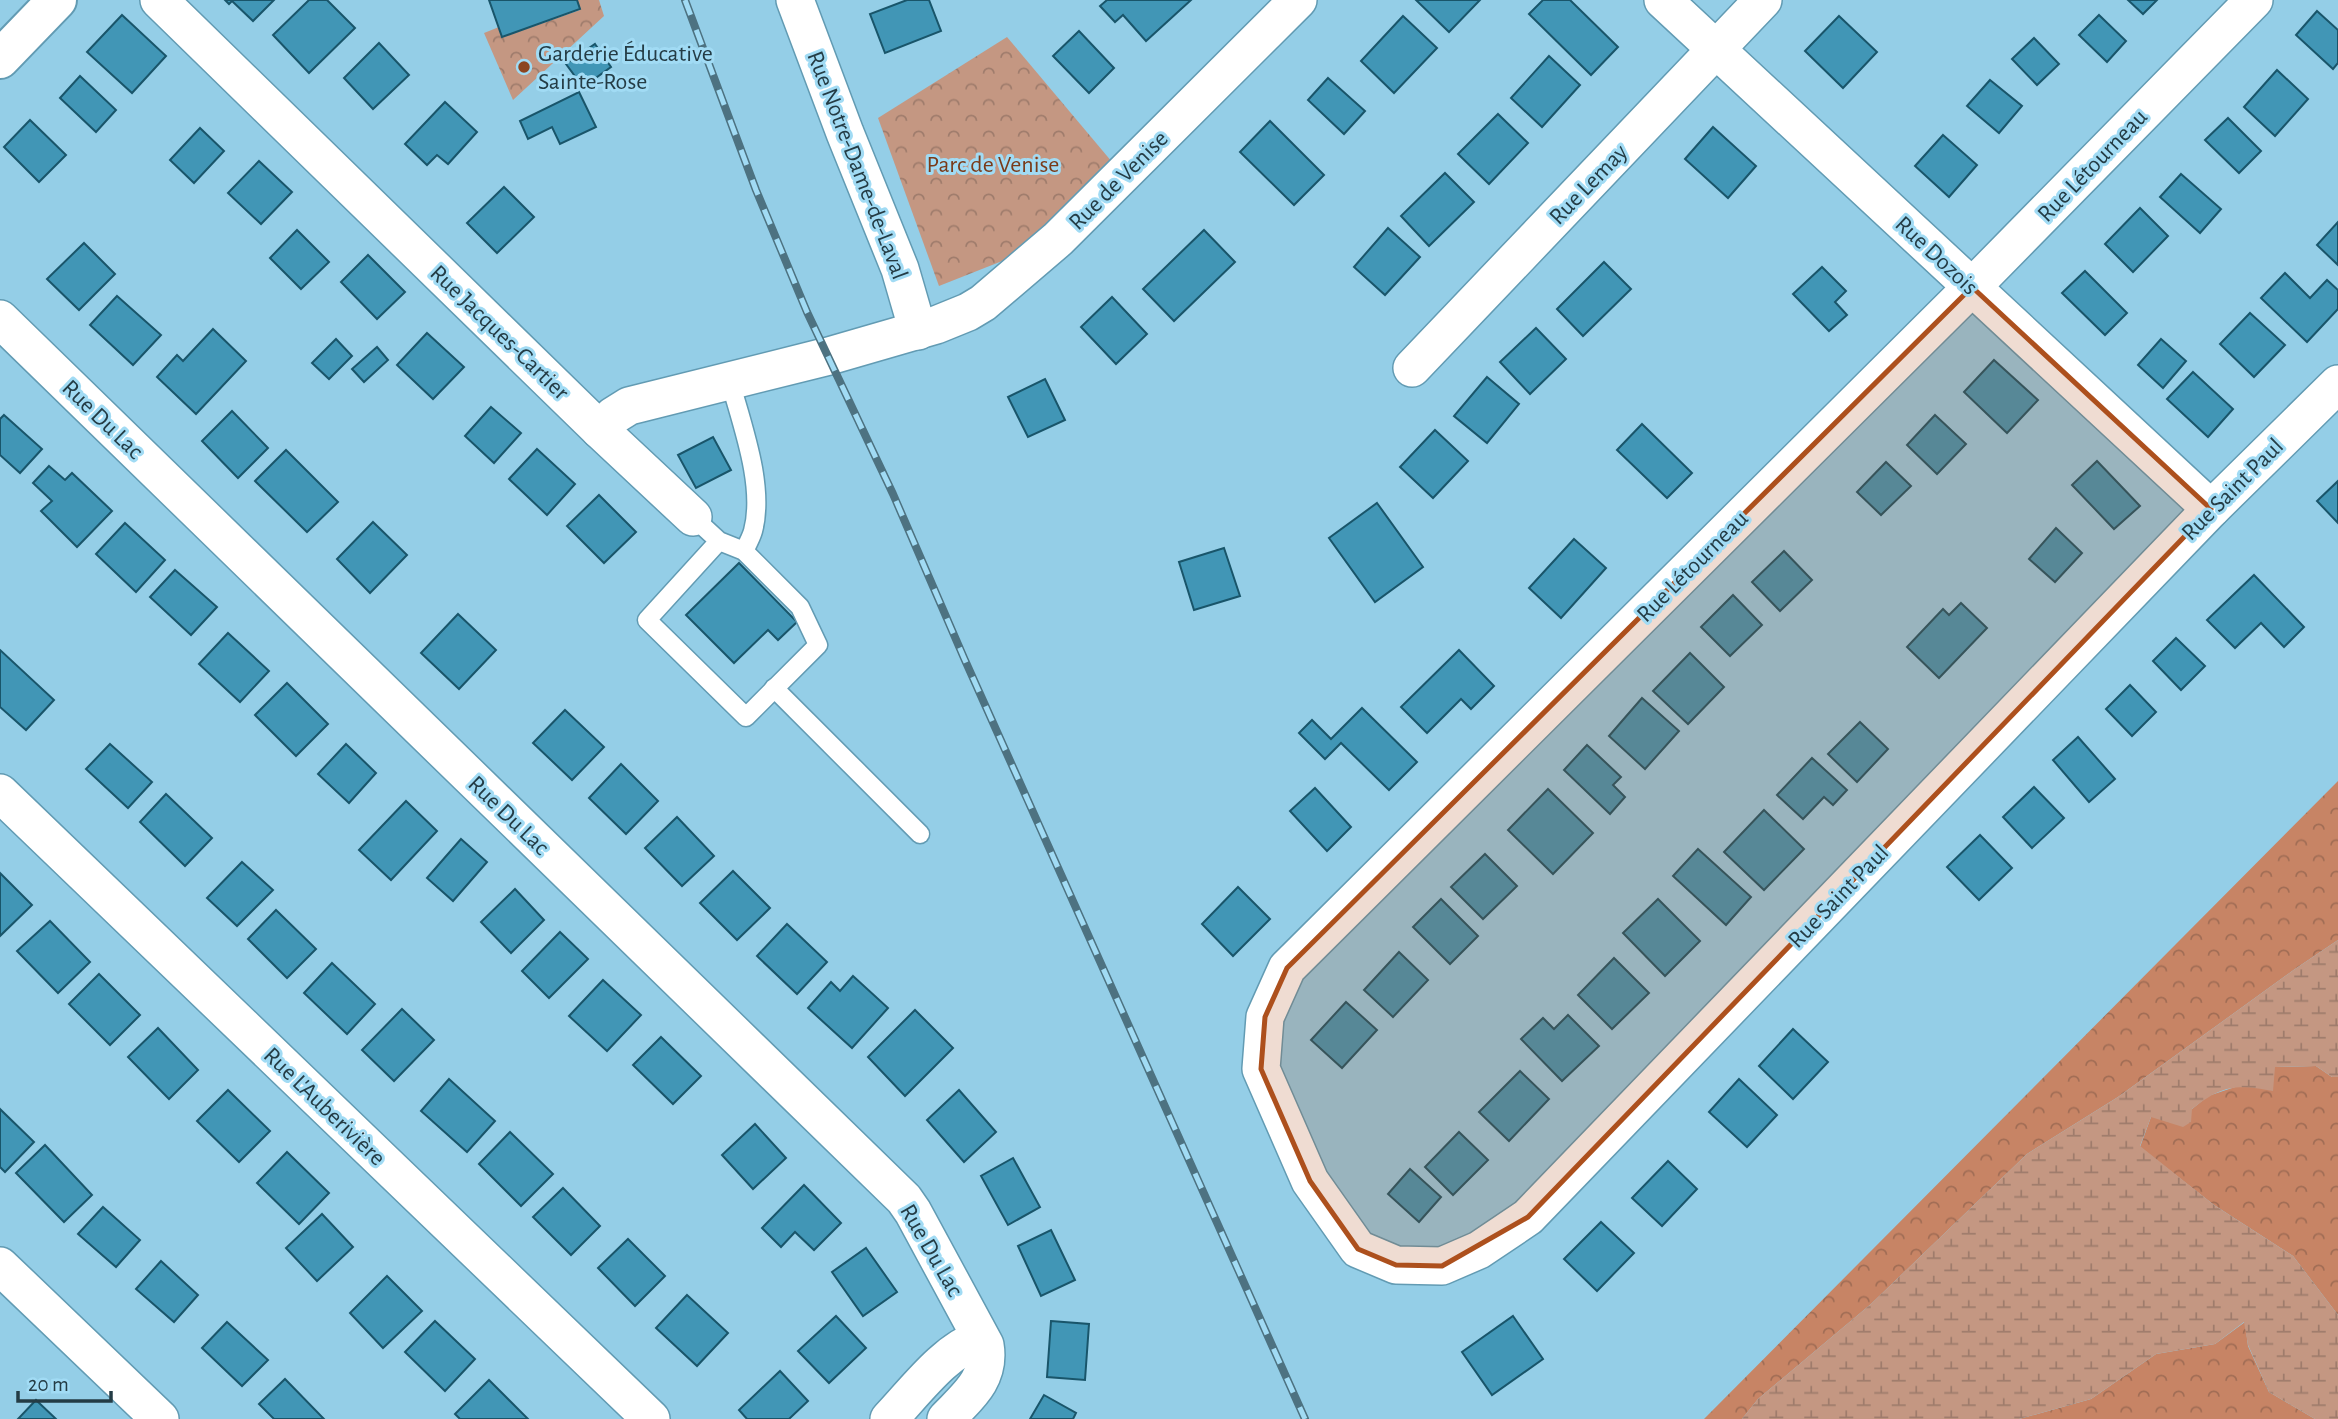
<svg xmlns="http://www.w3.org/2000/svg" width="2338" height="1419" font-family="'Alegreya Sans',sans-serif">
  <defs>
    <pattern id="forest-crowns" width="20" height="18" patternUnits="userSpaceOnUse" patternTransform="scale(1.75)"><rect width="20" height="18" fill="#c78465"/><path d="M2 6a3 3 0 1 1 6 0M12 15a3 3 0 1 1 6 0" fill="none" stroke="#a16d55"/></pattern>
    <pattern id="wetland-marsh" width="20" height="14" patternUnits="userSpaceOnUse" patternTransform="scale(1.75)"><rect width="20" height="14" fill="#c49782"/><path d="M1 5h8M5 5V1M11 12h8M15 12V8" fill="none" stroke="#9f7c6c"/></pattern>
    <pattern id="park-crowns" width="20" height="18" patternUnits="userSpaceOnUse" patternTransform="scale(1.75)"><rect width="20" height="18" fill="#c49782"/><path d="M2 6a3 3 0 1 1 6 0M12 15a3 3 0 1 1 6 0" fill="none" stroke="#9f7c6c"/></pattern>
  </defs>
  <rect width="100%" height="100%" fill="#94cee7"/>
  <g fill="url(#forest-crowns)">
    <path d="M2338,781v159l-43,29 -177,128 -91,57 -156,150 -113,95 -16,20h-38z"/>
    <path d="M2316,1066l16,11h6v238l-45,-59 -79,-51 -74,-58 11,-30 41,-8 16,-13 33,-11 34,-18z"/>
    <path d="M2245,1322l3,24 21,46 46,27h-296l72,-20 65,-45 59,-10z"/>
  </g>
  <path fill="url(#wetland-marsh)" d="M2338,940v137h-6l-16,-11 -41,1 -2,24c-37,-7 -51,-6 -81,18l-1,13 -8,5 -32,-10 -11,29 74,59 79,51 45,59v104h-23l-46,-27 -21,-47 -4,-23 -29,22 -59,10 -65,45 -72,20h-277l16,-20 113,-95 156,-150 91,-57 177,-128z"/>
  <g fill="url(#park-crowns)">
    <path d="M577,0h22l5,16 -91,84 -29,-67 15,-6 4,10 77,-27z"/>
    <path d="M1007,37l116,138 -65,64 -119,47 -61,-168z"/>
  </g>
  <g fill="#4196b6" stroke="#19556a" stroke-width="2">
    <path d="M225,0h49l-21,21 -21,-20 -3,3z"/>
    <path d="M309,0h18l28,28 -46,45 -36,-38z"/>
    <path d="M489,0h88l3,9 -78,28z"/>
    <path d="M907,0h22l12,31 -56,22 -15,-39z"/>
    <path d="M1107,0h84l-45,41 -23,-26 -8,7 -15,-16z"/>
    <path d="M1416,0h64l-31,32z"/>
    <path d="M1543,0h27l48,47 -27,28 -62,-61z"/>
    <path d="M2128,0h29l-14,14z"/>
    <path d="M2317,11l21,19v33l-5,6 -37,-34z"/>
    <path d="M122,15l44,41 -34,37 -45,-41z"/>
    <path d="M2099,15l27,26 -19,21 -28,-27z"/>
    <path d="M1403,16l34,32 -43,45 -33,-32z"/>
    <path d="M1839,16l38,36 -34,36 -38,-37z"/>
    <path d="M1079,31l35,37 -25,25 -36,-37z"/>
    <path d="M2034,38l25,26 -22,21 -25,-26z"/>
    <path d="M379,43l30,32 -36,34 -29,-31z"/>
    <path d="M595,44l16,23 -28,20 -17,-23z"/>
    <path d="M1549,56l31,29 -38,42 -31,-29z"/>
    <path d="M2277,70l31,29 -33,37 -31,-29z"/>
    <path d="M80,76l36,34 -20,22 -36,-34z"/>
    <path d="M1328,78l37,33 -21,23 -36,-34z"/>
    <path d="M1990,80l32,26 -23,27 -32,-27z"/>
    <path d="M579,92l17,35 -36,17 -8,-17 -24,12 -8,-18z"/>
    <path d="M445,102l32,30 -29,32 -11,-9 -10,10 -22,-21z"/>
    <path d="M1498,114l30,29 -39,41 -31,-30z"/>
    <path d="M2228,118l33,33 -22,22 -34,-33z"/>
    <path d="M30,120l36,35 -27,27 -35,-35z"/>
    <path d="M1270,121l54,54 -30,30 -54,-53z"/>
    <path d="M1713,127l43,39 -28,32 -43,-39z"/>
    <path d="M200,128l24,23 -30,32 -24,-23z"/>
    <path d="M1943,135l34,30 -28,32 -34,-31z"/>
    <path d="M259,161l33,31 -31,32 -33,-31z"/>
    <path d="M1445,173l29,29 -45,44 -28,-30z"/>
    <path d="M2181,174l40,35 -21,24 -40,-36z"/>
    <path d="M504,187l30,30 -37,36 -30,-30z"/>
    <path d="M2140,208l28,28 -35,36 -28,-28z"/>
    <path d="M2338,222v43l-21,-20z"/>
    <path d="M1388,228l32,29 -35,38 -31,-28z"/>
    <path d="M297,230l32,32 -28,27 -31,-31z"/>
    <path d="M1204,230l31,32 -61,59 -31,-32z"/>
    <path d="M84,243l31,31 -36,36 -32,-31z"/>
    <path d="M368,255l37,37 -28,27 -36,-37z"/>
    <path d="M1604,262l27,27 -48,47 -26,-27z"/>
    <path d="M1822,267l24,24 -11,11 12,13 -18,16 -36,-37z"/>
    <path d="M2085,271l42,42 -22,22 -43,-42z"/>
    <path d="M2285,273l25,25 17,-18 11,10v19l-31,33 -46,-44z"/>
    <path d="M117,296l44,39 -28,30 -43,-40z"/>
    <path d="M1112,297l35,37 -31,30 -35,-37z"/>
    <path d="M2250,313l35,32 -31,32 -34,-33z"/>
    <path d="M1536,328l30,31 -36,35 -30,-32z"/>
    <path d="M213,329l33,32 -50,53 -39,-37 20,-22 6,6z"/>
    <path d="M427,333l37,34 -31,32 -36,-34z"/>
    <path d="M336,339l16,17 -23,23 -17,-16z"/>
    <path d="M2161,339l25,22 -23,27 -25,-23z"/>
    <path d="M377,347l11,13 -24,22 -12,-13z"/>
    <path d="M1994,360l44,40 -31,33 -43,-41z"/>
    <path d="M2193,372l40,37 -25,28 -41,-38z"/>
    <path d="M1487,377l32,27 -32,39 -33,-27z"/>
    <path d="M1045,379l20,41 -37,17 -20,-40z"/>
    <path d="M491,407l30,26 -27,30 -29,-27z"/>
    <path d="M232,411l36,37 -30,30 -36,-37z"/>
    <path d="M4,415l38,34 -22,24 -20,-18v-36z"/>
    <path d="M1935,415l31,29 -29,30 -30,-29z"/>
    <path d="M1642,424l50,49 -25,25 -50,-48z"/>
    <path d="M1435,430l33,31 -35,37 -33,-31z"/>
    <path d="M713,437l18,33 -35,18 -18,-33z"/>
    <path d="M537,449l38,35 -28,31 -38,-36z"/>
    <path d="M286,450l52,52 -31,30 -52,-51z"/>
    <path d="M2097,461l43,45 -26,23 -42,-44z"/>
    <path d="M1886,462l25,24 -30,29 -24,-23z"/>
    <path d="M49,466l16,14 7,-7 40,38 -35,36 -36,-36 11,-10 -19,-18z"/>
    <path d="M2338,481v42l-21,-22z"/>
    <path d="M599,495l37,37 -32,31 -37,-37z"/>
    <path d="M1377,503l46,64 -48,35 -46,-64z"/>
    <path d="M373,522l34,33 -37,38 -33,-34z"/>
    <path d="M125,523l40,37 -29,32 -40,-38z"/>
    <path d="M2056,528l26,25 -27,29 -26,-23z"/>
    <path d="M1574,539l32,29 -45,50 -32,-30z"/>
    <path d="M1224,548l16,48 -46,14 -15,-48z"/>
    <path d="M1784,551l28,29 -32,31 -28,-29z"/>
    <path d="M739,563l58,59 -19,18 -10,-10 -34,33 -48,-48z"/>
    <path d="M175,570l42,37 -26,28 -41,-38z"/>
    <path d="M2254,575l50,52 -20,20 -23,-24 -26,25 -28,-28z"/>
    <path d="M1733,595l29,30 -32,31 -29,-29z"/>
    <path d="M1961,603l26,25 -48,50 -32,-31 36,-38 6,6z"/>
    <path d="M458,614l38,36 -37,39 -38,-36z"/>
    <path d="M228,633l41,38 -29,31 -41,-38z"/>
    <path d="M2176,638l29,28 -24,24 -28,-29z"/>
    <path d="M0,650l54,50 -28,30 -26,-23z"/>
    <path d="M1459,650l35,36 -23,23 -10,-10 -34,34 -26,-26z"/>
    <path d="M1690,653l34,34 -36,37 -35,-33z"/>
    <path d="M287,683l41,41 -32,32 -41,-41z"/>
    <path d="M2130,685l26,27 -24,24 -26,-27z"/>
    <path d="M1642,698l37,33 -34,38 -36,-33z"/>
    <path d="M1362,708l55,54 -28,28 -48,-47 -16,16 -26,-26 13,-13 19,19z"/>
    <path d="M565,710l39,37 -32,33 -39,-37z"/>
    <path d="M1860,722l28,27 -31,33 -29,-28z"/>
    <path d="M2078,737l37,42 -26,23 -36,-42z"/>
    <path d="M110,744l42,38 -24,26 -42,-39z"/>
    <path d="M346,744l30,29 -27,30 -31,-29z"/>
    <path d="M1587,745l34,32 -8,8 12,12 -15,17 -46,-44z"/>
    <path d="M1812,758l35,32 -14,15 -9,-8 -21,22 -26,-24z"/>
    <path d="M621,764l37,37 -32,33 -37,-36z"/>
    <path d="M2034,787l30,31 -32,30 -29,-31z"/>
    <path d="M1315,788l36,39 -24,24 -37,-40z"/>
    <path d="M1548,789l45,44 -40,41 -45,-44z"/>
    <path d="M166,794l46,44 -27,28 -45,-44z"/>
    <path d="M406,801l31,30 -46,49 -32,-30z"/>
    <path d="M1764,810l40,39 -40,41 -40,-38z"/>
    <path d="M677,817l37,39 -32,30 -37,-38z"/>
    <path d="M1980,835l32,33 -33,32 -32,-33z"/>
    <path d="M461,839l26,23 -34,39 -26,-23z"/>
    <path d="M1698,849l53,48 -25,28 -53,-49z"/>
    <path d="M1485,854l32,32 -34,33 -32,-32z"/>
    <path d="M242,862l31,28 -36,36 -30,-28z"/>
    <path d="M733,871l37,37 -33,32 -37,-37z"/>
    <path d="M0,873l32,32 -32,31z"/>
    <path d="M1238,887l32,32 -37,37 -31,-32z"/>
    <path d="M515,889l29,31 -33,33 -30,-31z"/>
    <path d="M1441,899l37,37 -28,28 -37,-37z"/>
    <path d="M1658,899l42,42 -35,35 -42,-43z"/>
    <path d="M276,910l40,39 -29,29 -39,-39z"/>
    <path d="M50,921l40,41 -32,31 -41,-42z"/>
    <path d="M787,924l40,38 -30,32 -40,-38z"/>
    <path d="M560,932l28,27 -39,39 -27,-27z"/>
    <path d="M1399,952l29,28 -35,37 -29,-27z"/>
    <path d="M1614,958l35,35 -37,36 -34,-34z"/>
    <path d="M332,963l43,41 -28,30 -43,-41z"/>
    <path d="M99,974l41,41 -30,30 -41,-41z"/>
    <path d="M853,976l35,32 -36,40 -44,-40 23,-26 9,9z"/>
    <path d="M603,980l38,35 -34,36 -38,-35z"/>
    <path d="M1346,1002l31,28 -35,38 -31,-28z"/>
    <path d="M402,1009l32,31 -40,41 -32,-31z"/>
    <path d="M915,1010l38,38 -48,48 -37,-39z"/>
    <path d="M1568,1015l31,31 -37,35 -41,-42 22,-21 11,11z"/>
    <path d="M158,1028l40,42 -29,29 -41,-42z"/>
    <path d="M1793,1029l35,33 -35,37 -34,-33z"/>
    <path d="M661,1037l40,39 -28,28 -40,-39z"/>
    <path d="M1520,1071l29,28 -40,42 -30,-29z"/>
    <path d="M449,1079l46,42 -28,31 -46,-41z"/>
    <path d="M1739,1079l38,36 -30,32 -38,-35z"/>
    <path d="M228,1090l42,41 -31,31 -42,-41z"/>
    <path d="M959,1090l37,42 -32,30 -37,-42z"/>
    <path d="M0,1109l34,33 -29,30 -5,-5z"/>
    <path d="M755,1124l31,34 -33,31 -31,-34z"/>
    <path d="M510,1132l43,42 -32,32 -42,-42z"/>
    <path d="M1459,1132l29,28 -35,35 -28,-28z"/>
    <path d="M45,1145l47,50 -28,27 -48,-49z"/>
    <path d="M287,1152l42,41 -30,31 -42,-41z"/>
    <path d="M1013,1158l27,49 -32,18 -27,-49z"/>
    <path d="M1668,1161l29,28 -35,37 -30,-28z"/>
    <path d="M1410,1169l31,28 -22,25 -31,-28z"/>
    <path d="M804,1185l37,38 -27,27 -19,-18 -14,15 -19,-19z"/>
    <path d="M563,1188l37,38 -29,29 -38,-38z"/>
    <path d="M103,1207l37,33 -24,27 -38,-33z"/>
    <path d="M322,1214l31,33 -36,34 -31,-33z"/>
    <path d="M1601,1222l33,31 -37,38 -33,-32z"/>
    <path d="M1051,1230l24,50 -34,16 -23,-50z"/>
    <path d="M628,1239l37,37 -30,30 -37,-38z"/>
    <path d="M866,1248l31,44 -34,24 -31,-44z"/>
    <path d="M161,1261l37,34 -24,27 -38,-33z"/>
    <path d="M387,1276l35,35 -39,37 -33,-35z"/>
    <path d="M687,1295l41,38 -31,33 -41,-38z"/>
    <path d="M836,1316l30,32 -37,35 -31,-32z"/>
    <path d="M1513,1316l30,43 -51,36 -30,-43z"/>
    <path d="M435,1321l40,38 -30,32 -40,-39z"/>
    <path d="M1051,1321l38,3 -4,56 -38,-3z"/>
    <path d="M227,1322l41,38 -26,26 -40,-38z"/>
    <path d="M780,1371l28,30 -19,18h-42l-8,-9z"/>
    <path d="M285,1379l39,40h-50l-15,-15z"/>
    <path d="M489,1380l39,39h-68l-5,-5z"/>
    <path d="M1044,1395l32,18 -3,6h-43z"/>
    <path d="M36,1400l20,19h-38z"/>
  </g>
  <g fill="none" stroke-linecap="round" stroke-linejoin="round">
    <defs>
      <g id="lane">
        <path d="M730,381c12,44 35,105 23,150 -2,7 -6,14 -9,20"/>
        <path d="M693,517l26,24 25,10 56,56 18,38 -72,72 -99,-97 72,-79"/>
        <path d="M774,688l146,146"/>
      </g>
      <g id="street">
        <path d="M159,0l441,430 93,87"/>
        <path d="M795,0l50,133 55,136 18,62"/>
        <path d="M1663,0l548,509"/>
        <path d="M2254,0l-282,287 -685,681 -22,49 -4,52 49,112 48,68 38,16 46,1 37,-16 49,-33 683,-708 127,-125"/>
        <path d="M0,319l904,880 9,13 72,133c6,34 -18,52 -39,74"/>
        <path d="M1412,368l351,-368"/>
        <path d="M600,430l13,-14 16,-10 200,-50 107,-31 32,-13 15,-9 75,-64 240,-239"/>
        <path d="M0,793l651,626"/>
        <path d="M0,1266l160,153"/>
        <path d="M889,1419c25,-26 56,-69 91,-80"/>
      </g>
      <path id="secondary" d="M0,59l57,-59"/>
    </defs>
    <use href="#lane" stroke="#629bb3" stroke-width="21"/>
    <use href="#street" stroke="#629bb3" stroke-width="40"/>
    <use href="#secondary" stroke="#629bb3" stroke-width="42"/>
    <use href="#lane" stroke="#fff" stroke-width="18"/>
    <use href="#street" stroke="#fff" stroke-width="37"/>
    <use href="#secondary" stroke="#fff" stroke-width="38"/>
    <defs>
      <path id="rail" d="M685,0l71,190 51,122 86,182 71,164 341,761"/>
    </defs>
    <use href="#rail" stroke="#4d7281" stroke-width="8"/>
    <use href="#rail" stroke="#a1dbf4" stroke-width="5" stroke-dasharray="16" stroke-linecap="butt"/>
  </g>
  <path fill="#ad501d" fill-opacity="0.2" stroke="#ad501d" stroke-width="5" stroke-linejoin="round" d="M1972,287l239,222 -683,708 -86,49 -46,-1 -38,-16 -48,-68 -49,-112 4,-52 22,-49z"/>
  <circle fill="#8c4520" stroke="#a1dbf4" stroke-width="2.5" cx="524" cy="67" r="7"/>
  <g text-anchor="middle" stroke-width="6" stroke-linejoin="round" paint-order="stroke">
    <g font-size="24" fill="#243c45" stroke="#a1dbf4" text-anchor="start">
      <text x="538" y="61">Garderie Éducative<tspan x="538" dy="28">Sainte-Rose</tspan></text>
    </g>
    <g font-size="24" fill="#7a3b19" stroke="#a1dbf4">
      <text x="993" y="172">Parc de Venise</text>
    </g>
    <g font-size="24" fill="#243c45" stroke="#a1dbf4">
      <text transform="translate(858 165) rotate(69)" y="8">Rue Notre-Dame-de-Laval</text>
      <text transform="translate(2092 165) rotate(-46)" y="8">Rue Létourneau</text>
      <text transform="translate(1118 180) rotate(-45)" y="8">Rue de Venise</text>
      <text transform="translate(1588 184) rotate(-46)" y="8">Rue Lemay</text>
      <text transform="translate(1937 255) rotate(43)" y="8">Rue Dozois</text>
      <text transform="translate(500 332) rotate(44)" y="8">Rue Jacques-Cartier</text>
      <text transform="translate(103 419) rotate(44)" y="8">Rue Du Lac</text>
      <text transform="translate(2232 489) rotate(-45)" y="8">Rue Saint Paul</text>
      <text transform="translate(1692 566) rotate(-45)" y="8">Rue Létourneau</text>
      <text transform="translate(509 815) rotate(44)" y="8">Rue Du Lac</text>
      <text transform="translate(1838 896) rotate(-46)" y="8">Rue Saint Paul</text>
      <text transform="translate(325 1106) rotate(44)" y="8">Rue L'Auberivière</text>
      <text transform="translate(932 1250) rotate(60)" y="8">Rue Du Lac</text>
    </g>
  </g>
  <path d="M18 1391v10h93v-10" fill="none" stroke="#243c45" stroke-width="3.5"/>
  <text x="28" y="1391" font-size="21" fill="#243c45" stroke="#a1dbf4" stroke-width="5" paint-order="stroke">20 m</text>
</svg>
